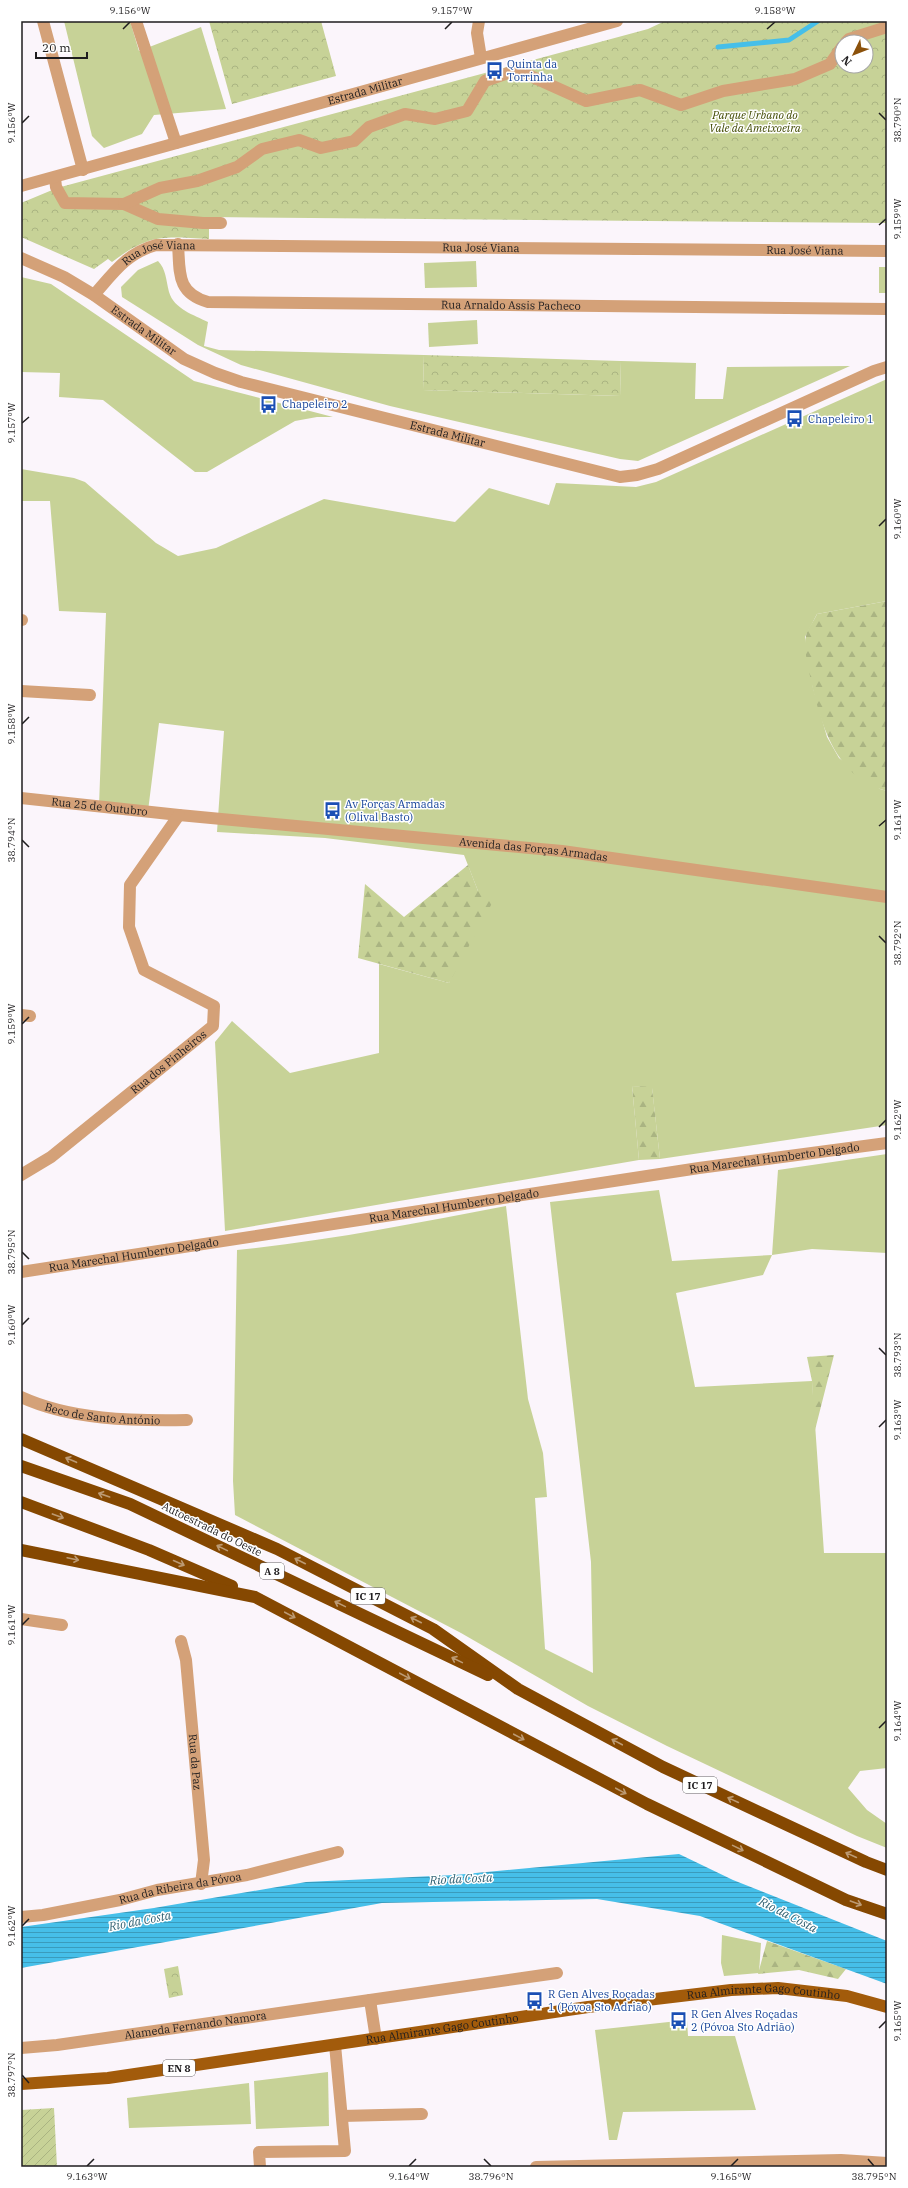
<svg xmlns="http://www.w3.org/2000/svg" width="908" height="2188" font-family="'IBM Plex Serif',serif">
  <defs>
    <pattern id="forest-firs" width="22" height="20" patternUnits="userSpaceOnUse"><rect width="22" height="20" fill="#c7d297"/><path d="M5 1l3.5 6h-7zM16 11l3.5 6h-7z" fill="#aab482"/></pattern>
    <pattern id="park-crowns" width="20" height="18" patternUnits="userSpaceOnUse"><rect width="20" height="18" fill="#c7d297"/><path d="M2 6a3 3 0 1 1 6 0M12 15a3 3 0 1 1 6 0" fill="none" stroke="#aab482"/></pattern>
    <pattern id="garden-furrows" width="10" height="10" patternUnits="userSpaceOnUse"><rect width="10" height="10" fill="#c7d297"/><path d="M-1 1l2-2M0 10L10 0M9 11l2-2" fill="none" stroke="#aab482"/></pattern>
    <pattern id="water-rules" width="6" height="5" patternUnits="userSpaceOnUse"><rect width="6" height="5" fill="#46bfe9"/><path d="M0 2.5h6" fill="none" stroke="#3a9bbc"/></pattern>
  </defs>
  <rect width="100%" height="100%" fill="#fbf5fb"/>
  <g fill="#c7d297">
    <path d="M64,21h66l9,30 62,-24 25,82 -72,6 -12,19 -38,14 -12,-12z"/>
    <path d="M158,261c8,8 8,19 11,31 5,17 25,23 39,30l-4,24 15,4 205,5 -1,35 197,6 1,-35 75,2 -1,36h28l4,-32 123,-1 -212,95 -18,-2 -230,-53 -149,-41 -43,-20 -76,-48 -1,-10 17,-17z"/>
    <path d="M476,261l1,26 -52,1 -1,-25z"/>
    <rect x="879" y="267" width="8" height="26"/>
    <path d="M21,277l30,7 143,97 139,36h-16l-22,4 -88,51h-12l-92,-72 -44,-3 1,-24 -39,-1z"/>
    <path d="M477,320l1,24 -49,3 -1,-24z"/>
    <path d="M887,379v222l-70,13 -12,23 8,51 14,49 12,21 41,31 7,2v334l-227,34 -8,-71 -20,-2 7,74 -414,71 -10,-189 17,-21 58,52 89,-20v-89l70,19 29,-92 -14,-36 -139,-17 -108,-6 7,-101 -65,-8 -11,88 -49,-5 7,-193 -47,-2 -9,-110h-29v-32l53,9 11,4 71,61 22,13 38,-8 108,-49 131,23 34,-34 60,17 7,-22 80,4 20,-5z"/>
    <path d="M887,1154v99l-75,-4 -40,6 -9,20 -87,18 19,94 117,-6 12,172h63v215l-27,3 -12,17 19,22 20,14v24l-30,-12 -190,-90 -79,-40 -127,-73 -226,-118 -2,-34 4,-231c90,-9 180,-27 269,-44l22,193 15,54 4,44 -12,1 10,151 48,24 -2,-111 -41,-360 109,-12 13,71 100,-6 6,-85z"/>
    <path d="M722,1935l39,8 -2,30 -35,3 -3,-13z"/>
    <path d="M687,2020l1,16h47l21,74 -133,2 -6,28h-8l-14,-110z"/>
    <path d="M328,2072l1,54 -73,3 -2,-48z"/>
    <path d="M249,2083l2,41 -122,4 -2,-30z"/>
  </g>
  <g fill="url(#forest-firs)">
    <path d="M887,601v190c-53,-13 -67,-70 -77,-115 -2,-11 -7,-29 -4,-40 1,-7 8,-15 11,-22z"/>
    <path d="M468,865l10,26 19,3 -48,89 -91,-25 7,-74 39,33z"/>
    <path d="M632,1086l20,1 8,72 -21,1z"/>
    <path d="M834,1355l-20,79 -2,-53 -5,-24z"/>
    <path d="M767,1941l79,28 -8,10 -39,-9 -41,4z"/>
  </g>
  <g fill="url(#park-crowns)" fill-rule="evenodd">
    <path d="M209,21h112l15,55 -104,28z"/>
    <path d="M665,21h222v202l-678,-6v22c-46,-2 -58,-6 -97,23l-4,-3 -14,10 -73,-32v-34l36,-15 591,-159zM842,42h24v24h-24z"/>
    <path d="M424,355l197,6 -1,35 -197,-6z"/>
    <path d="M178,1966l5,29 -14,3 -5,-29z"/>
  </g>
  <path fill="url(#garden-furrows)" d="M54,2108l3,59h-36v-57z"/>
  <path fill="url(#water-rules)" d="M679,1854l54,26 154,61v43l-187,-68 -103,-17 -215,4 -361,65v-41l133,-19 152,-26 149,-7z"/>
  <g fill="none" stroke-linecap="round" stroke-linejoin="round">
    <path stroke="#46bfe9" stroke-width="5" d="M718,47l71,-7 29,-19"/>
    <g stroke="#d4a178" stroke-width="12">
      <path d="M43,21l40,149"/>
      <path d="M136,21l40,122"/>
      <path d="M479,21l-2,12 4,25"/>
      <path d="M846,42l3,-3 38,-12"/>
      <path d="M55,178l1,9 9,16 59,1 34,15 45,4h18"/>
      <path id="s1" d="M21,186l596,-165"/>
      <path d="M124,204l36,-16 37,-7 40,-14 25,-18 37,-9 22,8 33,-7 15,-14 36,-13 30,5 32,-8 18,-30 32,-11 69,31 54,-11 41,15 42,-14 72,-12 35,-15 12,-17"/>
      <path id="s2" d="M178,244c2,28 -2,49 30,58l679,7"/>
      <path id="s3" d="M21,258l43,19 30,18 90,64 31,14 26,9 379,95 17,-2 21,-6 216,-98 13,-4"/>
      <path id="s4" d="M94,295c20,-23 33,-42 62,-50l731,6"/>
      <path d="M21,620h1"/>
      <path d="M21,691l69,4"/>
      <path id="s5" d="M21,798l158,17 383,36 325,46"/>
      <path d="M21,1015l9,1"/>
      <path id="s6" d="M21,1175l30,-18 162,-131 1,-20 -70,-36 -15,-43 1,-42 49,-70"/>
      <path id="s7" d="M21,1272l678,-104 188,-25"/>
      <path id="s8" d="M21,1397c50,23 111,24 166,23"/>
      <path d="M21,1619l41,6"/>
      <path id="s9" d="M181,1641l5,19 18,200 -3,24"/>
      <path id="s10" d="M21,1917l22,-2 77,-15 37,-10 90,-15 91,-23"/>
      <path d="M370,2000l6,39"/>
      <path id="s11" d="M21,2048l36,-3 500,-72"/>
      <path d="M342,2116l80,-2"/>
      <path d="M260,2167l-1,-15 86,-1 -10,-106"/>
      <path d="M536,2167l305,-7 46,3"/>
    </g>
    <path stroke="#a25b0b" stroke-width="12" id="s12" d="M21,2084l87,-6 480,-71 143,-17 47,-2 69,8 40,11"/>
    <g stroke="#854801" stroke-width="12">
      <path d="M21,1439l256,110 156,80 85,60 145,78 203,95 21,8"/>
      <path d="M21,1466l109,38 358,171"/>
      <path d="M21,1502l128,48 83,36"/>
      <path d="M21,1550l234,47 392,207 199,96 41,14"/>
    </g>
  </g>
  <defs><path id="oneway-shaft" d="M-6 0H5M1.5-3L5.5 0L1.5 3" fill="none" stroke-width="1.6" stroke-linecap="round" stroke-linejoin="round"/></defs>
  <g stroke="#bc9a73">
    <use href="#oneway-shaft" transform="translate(71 1460) rotate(-157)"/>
    <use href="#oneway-shaft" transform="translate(104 1495) rotate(-161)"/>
    <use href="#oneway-shaft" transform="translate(58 1516) rotate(20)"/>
    <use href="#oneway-shaft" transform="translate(222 1548) rotate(-154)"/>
    <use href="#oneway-shaft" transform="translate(73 1559) rotate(12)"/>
    <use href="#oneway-shaft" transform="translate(300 1561) rotate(-153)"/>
    <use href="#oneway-shaft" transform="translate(179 1563) rotate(24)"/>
    <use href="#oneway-shaft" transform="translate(340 1604) rotate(-154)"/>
    <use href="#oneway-shaft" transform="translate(290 1615) rotate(28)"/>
    <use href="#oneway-shaft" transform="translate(416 1620) rotate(-153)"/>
    <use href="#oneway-shaft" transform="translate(457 1660) rotate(-154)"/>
    <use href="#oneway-shaft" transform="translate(405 1676) rotate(28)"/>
    <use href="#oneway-shaft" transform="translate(519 1737) rotate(28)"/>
    <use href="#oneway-shaft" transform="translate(617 1742) rotate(-152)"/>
    <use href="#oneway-shaft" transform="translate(621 1791) rotate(28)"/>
    <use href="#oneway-shaft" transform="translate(733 1800) rotate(-155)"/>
    <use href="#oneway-shaft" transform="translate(738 1848) rotate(26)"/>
    <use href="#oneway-shaft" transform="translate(851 1855) rotate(-155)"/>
    <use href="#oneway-shaft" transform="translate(856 1903) rotate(20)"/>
  </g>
  <path fill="none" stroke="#1f1d1f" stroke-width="1.5" d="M123,29l7,-7M445,29l7,-7M767,29l8,-7M879,113l7,7M22,123l7,-7M879,225l7,-6M22,423l7,-6M879,526l7,-7M22,724l7,-7M879,826l7,-6M22,840l7,7M879,936l7,7M22,1024l7,-7M879,1127l7,-7M22,1252l7,7M22,1325l7,-7M879,1348l7,7M879,1427l7,-7M22,1625l7,-7M879,1728l7,-7M22,1926l7,-7M879,2028l7,-7M22,2075l7,8M484,2159l7,7M868,2159l6,7M87,2166l7,-7M409,2166l7,-7M731,2166l7,-7"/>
  <defs>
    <symbol id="bus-bare" viewBox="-9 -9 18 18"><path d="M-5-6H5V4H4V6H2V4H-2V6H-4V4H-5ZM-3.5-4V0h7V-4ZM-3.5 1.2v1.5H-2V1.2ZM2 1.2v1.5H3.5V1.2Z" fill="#1a4fb4" stroke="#fff" stroke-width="2.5" paint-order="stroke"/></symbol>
  </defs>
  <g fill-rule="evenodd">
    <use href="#bus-bare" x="482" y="58" width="25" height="25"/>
    <use href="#bus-bare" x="256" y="392" width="25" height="25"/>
    <use href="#bus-bare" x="782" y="406" width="25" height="25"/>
    <use href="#bus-bare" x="320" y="798" width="25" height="25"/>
    <use href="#bus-bare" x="522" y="1988" width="25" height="25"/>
    <use href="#bus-bare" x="666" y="2008" width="25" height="25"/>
  </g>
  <g text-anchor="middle" stroke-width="3" stroke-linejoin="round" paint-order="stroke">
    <g fill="#fff" stroke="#626162" stroke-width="1">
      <rect x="260" y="1563" width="24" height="16" rx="3"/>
      <rect x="351" y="1588" width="34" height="16" rx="3"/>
      <rect x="683" y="1777" width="34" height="16" rx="3"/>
      <rect x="163" y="2060" width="32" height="16" rx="3"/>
    </g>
    <g font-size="10" font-weight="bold" fill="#1f1d1f">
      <text x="272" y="1575">A 8</text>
      <text x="368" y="1600">IC 17</text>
      <text x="700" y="1789">IC 17</text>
      <text x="179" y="2072">EN 8</text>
    </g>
    <g font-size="11" fill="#164399" stroke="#fff" text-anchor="start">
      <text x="507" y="68">Quinta da<tspan x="507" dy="13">Torrinha</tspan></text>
      <text x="282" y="408">Chapeleiro 2</text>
      <text x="808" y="423">Chapeleiro 1</text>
      <text x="345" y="808">Av Forças Armadas<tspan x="345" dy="13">(Olival Basto)</tspan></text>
      <text x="548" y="1998">R Gen Alves Roçadas<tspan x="548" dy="13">1 (Póvoa Sto Adrião)</tspan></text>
      <text x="691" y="2018">R Gen Alves Roçadas<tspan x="691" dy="13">2 (Póvoa Sto Adrião)</tspan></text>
    </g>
    <g font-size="11" fill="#1f1d1f" stroke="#fff">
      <text dy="4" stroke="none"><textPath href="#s1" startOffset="357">Estrada Militar</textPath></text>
      <text dy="4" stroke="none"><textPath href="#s4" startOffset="406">Rua José Viana</textPath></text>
      <text dy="4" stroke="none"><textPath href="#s4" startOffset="730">Rua José Viana</textPath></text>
      <text dy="4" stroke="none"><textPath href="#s4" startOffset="82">Rua José Viana</textPath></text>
      <text dy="4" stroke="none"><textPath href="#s2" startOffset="375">Rua Arnaldo Assis Pacheco</textPath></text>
      <text dy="4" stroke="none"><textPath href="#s3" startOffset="143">Estrada Militar</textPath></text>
      <text dy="4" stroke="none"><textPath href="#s3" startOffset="467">Estrada Militar</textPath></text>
      <text dy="4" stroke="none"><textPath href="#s5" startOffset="79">Rua 25 de Outubro</textPath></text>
      <text dy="4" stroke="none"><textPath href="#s5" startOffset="515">Avenida das Forças Armadas</textPath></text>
      <text dy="4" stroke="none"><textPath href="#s6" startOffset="186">Rua dos Pinheiros</textPath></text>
      <text dy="4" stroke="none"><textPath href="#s7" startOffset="762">Rua Marechal Humberto Delgado</textPath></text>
      <text dy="4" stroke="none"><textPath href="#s7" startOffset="438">Rua Marechal Humberto Delgado</textPath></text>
      <text dy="4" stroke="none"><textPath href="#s7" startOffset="114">Rua Marechal Humberto Delgado</textPath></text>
      <text dy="4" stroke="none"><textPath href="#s8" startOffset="84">Beco de Santo António</textPath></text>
      <text transform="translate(212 1529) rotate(26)" y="4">Autoestrada do Oeste</text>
      <text dy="4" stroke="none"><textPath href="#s9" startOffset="122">Rua da Paz</textPath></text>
      <text dy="4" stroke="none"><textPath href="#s10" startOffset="162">Rua da Ribeira da Póvoa</textPath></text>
      <text dy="4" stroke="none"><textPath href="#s12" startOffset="749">Rua Almirante Gago Coutinho</textPath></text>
      <text dy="4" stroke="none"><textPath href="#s11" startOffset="176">Alameda Fernando Namora</textPath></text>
      <text dy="4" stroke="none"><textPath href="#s12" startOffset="425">Rua Almirante Gago Coutinho</textPath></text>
    </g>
    <g font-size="11" font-style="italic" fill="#414a00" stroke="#fff">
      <text x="755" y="119">Parque Urbano do<tspan x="755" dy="13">Vale da Ameixoeira</tspan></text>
    </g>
    <g font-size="12" font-style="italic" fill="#2e5f71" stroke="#fff">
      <text transform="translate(461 1879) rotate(-3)" y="4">Rio da Costa</text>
      <text transform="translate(788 1915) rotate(27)" y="4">Rio da Costa</text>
      <text transform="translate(140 1921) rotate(-11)" y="4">Rio da Costa</text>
    </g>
  </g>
  <rect width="908" height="2188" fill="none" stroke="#ffffff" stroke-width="44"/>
  <g transform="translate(854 54) rotate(227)"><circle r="19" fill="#ffffff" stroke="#a5a5a5"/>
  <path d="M0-3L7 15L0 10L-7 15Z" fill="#8b510b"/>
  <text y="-6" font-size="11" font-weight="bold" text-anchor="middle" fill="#1f1d1f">N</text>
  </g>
  <path d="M36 52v6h51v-6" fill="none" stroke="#1f1d1f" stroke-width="2"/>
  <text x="42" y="52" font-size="12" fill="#1f1d1f" stroke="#ffffff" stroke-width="3" paint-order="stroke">20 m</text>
  <rect x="22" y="22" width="864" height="2144" fill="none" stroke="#1f1d1f" stroke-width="1.5"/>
  <g font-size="10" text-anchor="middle" fill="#1f1d1f">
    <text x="130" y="14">9.156°W</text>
    <text x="452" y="14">9.157°W</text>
    <text x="775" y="14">9.158°W</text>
    <text transform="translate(897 120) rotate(-90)" y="4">38.790°N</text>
    <text transform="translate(11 123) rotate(-90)" y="4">9.156°W</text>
    <text transform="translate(897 219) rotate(-90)" y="4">9.159°W</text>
    <text transform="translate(11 423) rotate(-90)" y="4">9.157°W</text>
    <text transform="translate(897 519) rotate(-90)" y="4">9.160°W</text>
    <text transform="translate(11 724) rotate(-90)" y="4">9.158°W</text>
    <text transform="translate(897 820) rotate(-90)" y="4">9.161°W</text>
    <text transform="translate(11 840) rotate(-90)" y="4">38.794°N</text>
    <text transform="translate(897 943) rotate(-90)" y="4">38.792°N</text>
    <text transform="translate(11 1024) rotate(-90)" y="4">9.159°W</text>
    <text transform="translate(897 1120) rotate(-90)" y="4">9.162°W</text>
    <text transform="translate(11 1252) rotate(-90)" y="4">38.795°N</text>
    <text transform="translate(11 1325) rotate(-90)" y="4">9.160°W</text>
    <text transform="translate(897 1355) rotate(-90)" y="4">38.793°N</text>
    <text transform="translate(897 1420) rotate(-90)" y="4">9.163°W</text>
    <text transform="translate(11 1625) rotate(-90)" y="4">9.161°W</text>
    <text transform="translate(897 1721) rotate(-90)" y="4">9.164°W</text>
    <text transform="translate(11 1926) rotate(-90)" y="4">9.162°W</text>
    <text transform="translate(897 2021) rotate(-90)" y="4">9.165°W</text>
    <text transform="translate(11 2075) rotate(-90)" y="4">38.797°N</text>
    <text x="87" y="2180">9.163°W</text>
    <text x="409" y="2180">9.164°W</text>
    <text x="491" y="2180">38.796°N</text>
    <text x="731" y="2180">9.165°W</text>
    <text x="874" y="2180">38.795°N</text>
  </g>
</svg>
